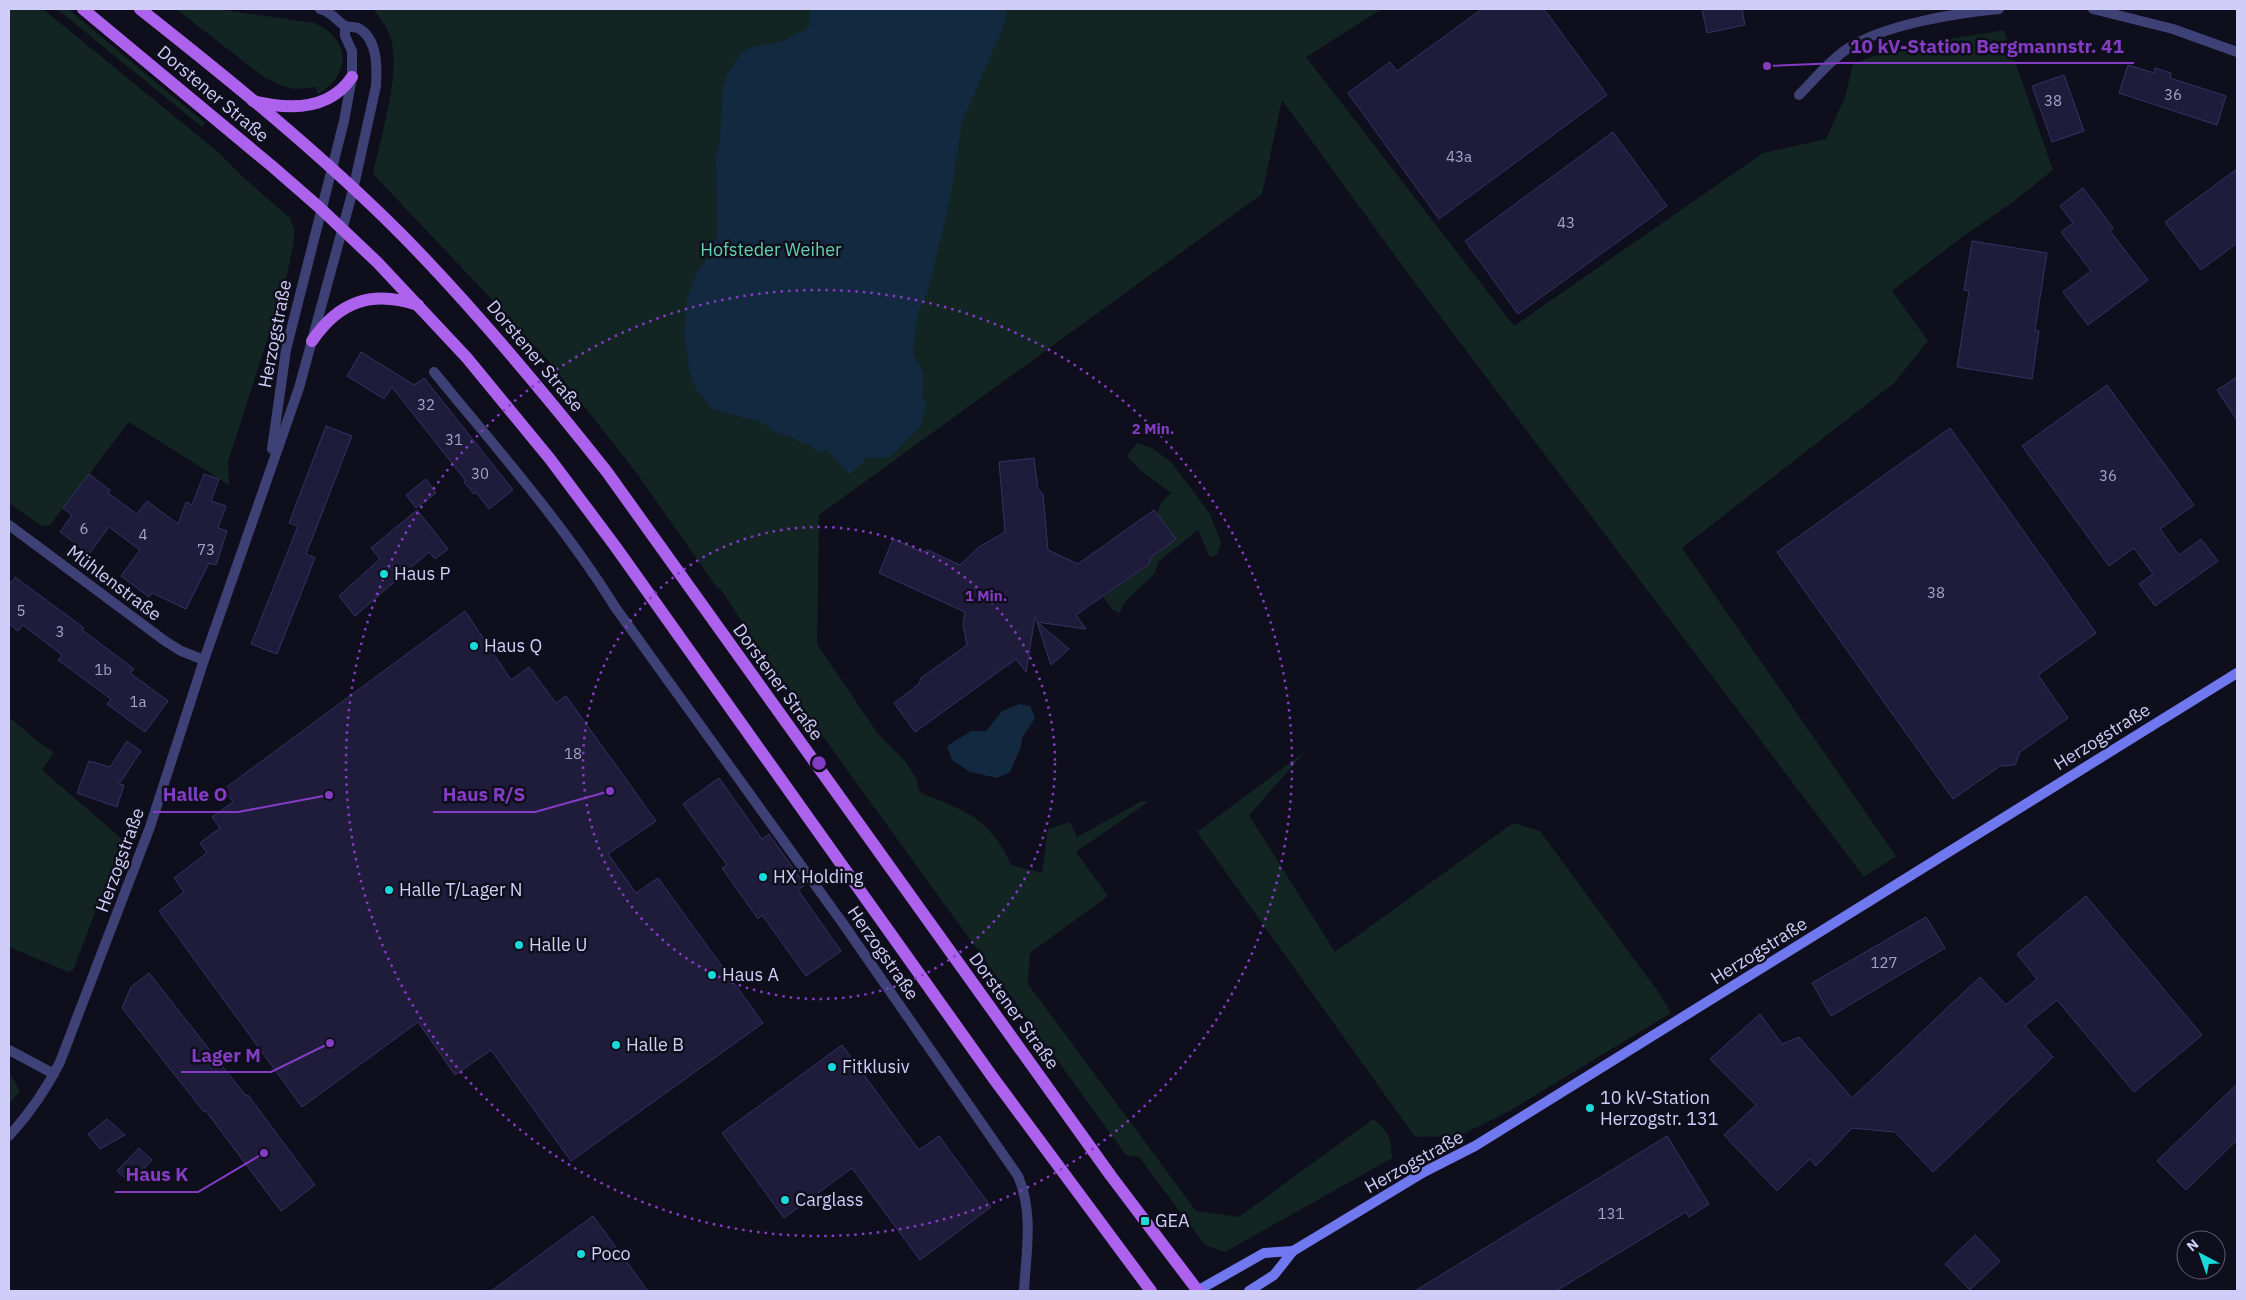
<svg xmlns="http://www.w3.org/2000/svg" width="2246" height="1300" font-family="'IBM Plex Sans',sans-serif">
  <rect width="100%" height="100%" fill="#0f0e1c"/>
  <g fill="#122523">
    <path d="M9,9h34l175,143 26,26 46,40 4,11v12l-19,91 -6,2 -41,128 1,23 -100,-63 -79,103 -9,1 -32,-23z"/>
    <path d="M57,9h11l137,114 -3,4z"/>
    <path d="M176,9h41l97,14c37,16 38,51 4,71l-2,-7 -21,2 -10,-2 -20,-9z"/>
    <path d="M373,9h1009l-76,48 208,269 249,-173 63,-14 19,-42 8,-33c47,-20 102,-25 151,-34l49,140 -40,32 -51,35 -70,54 36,50 -34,42 -212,165 214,308 -32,21 -455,-602 -127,-175 -20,94 -443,321 -2,129 61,90 27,27 12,19 1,9 5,5c44,17 69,26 88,71l31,8 6,-44 22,-7 7,15 65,-36 6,1 -72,50 32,44 -78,57 -2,31 168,227 43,6 134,-98c16,12 18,19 19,39l-167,94 -20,-7 -66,-88 -13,-2 -365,-504 -41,-63 -2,1 -83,-118 -84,-107 -52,-57 -126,-133c7,-35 28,-101 18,-135 -3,-11 -11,-21 -18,-30z"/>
    <path d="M1137,443l15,5 19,14 39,52 11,29 -4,12 -7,2 -12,-27 -40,32 -3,11 -31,30 -4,10 -7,-3 -10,-13 47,-34v-5l26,-19 -19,-25 4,-11 10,-10 -31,-23 -13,-14z"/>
    <path d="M9,717l28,24 17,11 -12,18 81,70 -50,130 -4,2 -60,-25z"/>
    <path d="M1306,751l-57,64 86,137 178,-129 27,8 119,162 12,20 -160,97 -52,26 -44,1 -218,-305z"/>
    <path d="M9,1072l11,19 -11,13z"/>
  </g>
  <g fill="#132940">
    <path d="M810,9h196l-2,17 -42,96 -12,77 -22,92 -11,25 -4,38 11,20 -2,19 4,13 -6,21 -30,30 -23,1 -17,16 -24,-24 -7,2 -10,-7 -33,-13 -16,-10 -47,-13 -17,-20 -6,-16 -6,-38 3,-37 9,-24 13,-18 8,-20 -1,-79 4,-17 3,-53 5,-14 14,-21 13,-6 23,-3 31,-15z"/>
    <path d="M1020,704l10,2 5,12 -13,20 -1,9 -11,25 -13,6 -27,-6 -18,-12 -5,-14 24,-15h15l16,-20z"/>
  </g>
  <g fill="#1f1c3b" stroke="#363164">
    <path d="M1482,9h62l63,86 -168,124 -91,-126 42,-31 7,9z"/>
    <path d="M1702,9h40l3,16 -38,8z"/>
    <path d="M2128,65l26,8 1,-5 16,5 -1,5 56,18 -9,29 -98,-32z"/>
    <path d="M2064,75l20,56 -32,11 -20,-56z"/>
    <path d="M1613,132l54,74 -149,108 -53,-73z"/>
    <path d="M2237,169v74l-36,27 -36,-48z"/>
    <path d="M2083,188l30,40 -3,3 38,49 -60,45 -25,-33 28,-21 -30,-39 12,-9 -13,-17z"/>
    <path d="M1972,241l75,12 -12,77 4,1 -7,48 -75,-12 12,-76 -5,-1z"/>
    <path d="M361,352l53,33 10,-7 89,112 -24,19 -13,-17 -2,2 -10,-12 2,-1 -74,-94 -8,12 -37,-23z"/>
    <path d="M2237,377v43l-20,-30z"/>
    <path d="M2107,385l87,120 -34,24 19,26 22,-16 17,22 -63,45 -16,-22 14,-10 -19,-26 -25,18 -87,-120z"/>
    <path d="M326,426l26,10 -46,118 9,4 -38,96 -26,-10 47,-118 -9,-3z"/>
    <path d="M1950,428l146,205 -58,42 30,43 -48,34 -5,13 -15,1 -47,33 -176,-247z"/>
    <path d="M1034,458l4,31 5,5 5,56 30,14 76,-54 22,29 -26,19v5l-74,52 10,14 -49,-7 -2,-5 -9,55 -10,-13 -101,73 -21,-29 25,-19 2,-6 46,-33 -4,-21 2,-12 -86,-39 14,-34 29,13 6,-2 32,15 19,-18 26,-15 -6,-70z"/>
    <path d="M89,474l21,16 -2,3 29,21 10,-13 31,23 8,-22 6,3 12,-31 15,5 -8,22 15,5 -8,22 9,3 -11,34 -7,-2 -23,46 -34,-16 -3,4 -28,-21 19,-26 -31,-23 -20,27 -29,-22 12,-17 -9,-7z"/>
    <path d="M426,479l10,14 -20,15 -10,-13z"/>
    <path d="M417,510l31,39 -13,10 -6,-7 -74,64 -16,-20 41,-37 -9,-11z"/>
    <path d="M15,577l69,51 -2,2 52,39 -4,4 38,28 -23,31 -38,-28 4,-5 -53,-39 4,-5 -39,-30 -5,6 -9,-7v-39z"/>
    <path d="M465,611l46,69 18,-13 27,36 10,-7 90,125 -48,33 28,39 22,-15 105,145 -192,138 -80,-111 -36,25 -37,-53 -116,85 -143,-196 25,-19 -10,-14 33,-25 -7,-10 20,-15 -8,-11 21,-15 -9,-13z"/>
    <path d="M1037,622l32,27 -18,16z"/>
    <path d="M127,741l14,10 -22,33 5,1 -7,22 -40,-14 12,-32 21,6z"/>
    <path d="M719,778l43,61 7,-5 36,51 -7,5 43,61 -35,25 -44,-61 -4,4 -36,-51 5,-3 -44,-61z"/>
    <path d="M2086,896l116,139 -68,57 -77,-92 -32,26 28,31 -120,115 -38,-40 -43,-4 -36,38 -6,-7 -33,32 -53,-56 32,-30 -46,-46 50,-45 22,30 17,-7 53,61 128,-121 26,28 31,-26 -20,-25z"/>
    <path d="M1926,917l19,31 -114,68 -19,-33z"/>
    <path d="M149,973l97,123 2,-1 67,90 -34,26 -75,-100 -2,1 -82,-104 9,-21z"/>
    <path d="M842,1045l77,105 20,-14 52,71 -71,53 -68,-92 -68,50 -62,-85z"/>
    <path d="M2237,1084v56l-51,50 -29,-29z"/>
    <path d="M107,1119l18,16 -25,14 -12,-15z"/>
    <path d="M1667,1136l42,68 -20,13 -3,-5 -130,79h-141z"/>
    <path d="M139,1148l13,12 -21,23 -14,-12z"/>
    <path d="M593,1216l55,75h-157z"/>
    <path d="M1975,1235l25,26 -30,29 -25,-26z"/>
  </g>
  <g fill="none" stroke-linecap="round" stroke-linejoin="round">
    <g stroke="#3e4176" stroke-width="10">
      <path d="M2093,9l80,20 64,23"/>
      <path d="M1799,95c15,-15 30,-34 48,-46 35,-24 109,-36 152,-40"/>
      <path d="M434,372c62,76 129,151 181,235l229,318 174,251c16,37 8,77 6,115"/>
      <path d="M272,449l14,-99 58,-229 8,-44v-26l-7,-15v-10"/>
      <path d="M9,525l156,116 16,10 23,9"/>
      <path d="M9,1050l45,24"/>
      <path d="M9,1136c21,-23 37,-46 51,-74l90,-235 54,-167 95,-272 54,-198 23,-104c1,-18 2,-45 -16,-57 -5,-3 -10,-1 -15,-3 -10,-6 -11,-13 -25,-17"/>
    </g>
    <g stroke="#7078ef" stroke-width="10">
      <path d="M1197,1291l67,-38 29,-2"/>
      <path d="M1249,1291l25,-16 19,-24 131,-79 51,-26 762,-473"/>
    </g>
    <g stroke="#ad62ed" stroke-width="12">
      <path d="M83,9l190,158 47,41 58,55 89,95 83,101 65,87 379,533 157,212"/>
      <path d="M140,9c90,71 180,144 261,225 74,75 141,156 206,238l504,704 87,115"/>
      <path d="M253,101c36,9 76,10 99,-24"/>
      <path d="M312,341c27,-40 60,-51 106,-36"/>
    </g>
  </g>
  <g fill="none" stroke="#843cc5" stroke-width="2.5" stroke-dasharray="2.5 5">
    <circle cx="819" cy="763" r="236"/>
    <circle cx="819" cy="763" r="473"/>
  </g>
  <g fill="#19d9db" stroke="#0f0e1c" stroke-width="2">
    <circle cx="384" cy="574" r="5"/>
    <circle cx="474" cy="646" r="5"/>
    <circle cx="763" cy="877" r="5"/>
    <circle cx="389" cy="890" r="5"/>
    <circle cx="519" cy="945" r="5"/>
    <circle cx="712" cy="975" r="5"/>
    <circle cx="616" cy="1045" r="5"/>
    <circle cx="832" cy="1067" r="5"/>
    <circle cx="1590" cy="1108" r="5"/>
    <circle cx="785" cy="1200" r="5"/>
    <rect x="1140" y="1216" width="10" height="10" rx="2.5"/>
    <circle cx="581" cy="1254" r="5"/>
  </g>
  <g text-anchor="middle" stroke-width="5" stroke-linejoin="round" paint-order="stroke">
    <g font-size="15" fill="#a4a2ca">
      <text x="2173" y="100">36</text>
      <text x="2053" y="106">38</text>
      <text x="1459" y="162">43a</text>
      <text x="1566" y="228">43</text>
      <text x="426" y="410">32</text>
      <text x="454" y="445">31</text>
      <text x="480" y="479">30</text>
      <text x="2108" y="481">36</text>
      <text x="84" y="534">6</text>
      <text x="143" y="540">4</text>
      <text x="206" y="555">73</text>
      <text x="1936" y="598">38</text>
      <text x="21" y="616">5</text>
      <text x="60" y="637">3</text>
      <text x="103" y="675">1b</text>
      <text x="138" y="707">1a</text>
      <text x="573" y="759">18</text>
      <text x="1884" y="968">127</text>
      <text x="1611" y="1219">131</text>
    </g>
    <g font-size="18" fill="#d0cef9" stroke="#0f0e1c">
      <text transform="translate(213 94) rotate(40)" y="6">Dorstener Straße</text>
      <text transform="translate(275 334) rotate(-79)" y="6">Herzogstraße</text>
      <text transform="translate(535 356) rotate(50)" y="6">Dorstener Straße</text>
      <text transform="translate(114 583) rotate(37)" y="6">Mühlenstraße</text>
      <text transform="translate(778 682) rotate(54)" y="6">Dorstener Straße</text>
      <text transform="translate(2102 737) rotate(-32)" y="6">Herzogstraße</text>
      <text transform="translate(120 860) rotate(-70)" y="6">Herzogstraße</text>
      <text transform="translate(1759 951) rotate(-32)" y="6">Herzogstraße</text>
      <text transform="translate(883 953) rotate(55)" y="6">Herzogstraße</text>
      <text transform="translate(1014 1011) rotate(54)" y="6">Dorstener Straße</text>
      <text transform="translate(1414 1162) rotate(-29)" y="6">Herzogstraße</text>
    </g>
    <g font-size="18" fill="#64d0ac" stroke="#0f0e1c">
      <text x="771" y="256">Hofsteder Weiher</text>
    </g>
    <g font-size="18" fill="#d0cef9" stroke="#0f0e1c" text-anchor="start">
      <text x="394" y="580">Haus P</text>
      <text x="484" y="652">Haus Q</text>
      <text x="773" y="883">HX Holding</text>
      <text x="399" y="896">Halle T/Lager N</text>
      <text x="529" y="951">Halle U</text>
      <text x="722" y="981">Haus A</text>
      <text x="626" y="1051">Halle B</text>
      <text x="842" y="1073">Fitklusiv</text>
      <text x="1600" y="1104">10 kV-Station<tspan x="1600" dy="21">Herzogstr. 131</tspan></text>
      <text x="795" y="1206">Carglass</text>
      <text x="1155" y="1227">GEA</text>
      <text x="591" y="1260">Poco</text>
    </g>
  </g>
  <circle cx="819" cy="763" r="8" fill="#843cc5" stroke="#0f0e1c" stroke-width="2.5"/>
  <g font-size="15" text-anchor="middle" font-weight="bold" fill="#843cc5" stroke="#0f0e1c" stroke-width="5" stroke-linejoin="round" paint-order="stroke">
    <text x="1153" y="434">2 Min.</text>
    <text x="986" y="601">1 Min.</text>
  </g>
  <path fill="none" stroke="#843cc5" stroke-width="2" d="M1767 66L1840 63H2134M610 791L535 812H433M329 795L238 812H153M330 1043L271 1072H181M264 1153L198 1192H115"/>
  <g fill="#843cc5" stroke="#0f0e1c" stroke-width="2">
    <circle cx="1767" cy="66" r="5"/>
    <circle cx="610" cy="791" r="5"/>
    <circle cx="329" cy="795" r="5"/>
    <circle cx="330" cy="1043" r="5"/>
    <circle cx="264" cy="1153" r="5"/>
  </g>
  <g font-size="19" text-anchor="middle" font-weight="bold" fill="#843cc5" stroke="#0f0e1c" stroke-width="5" stroke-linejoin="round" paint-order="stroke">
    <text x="1987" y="53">10 kV-Station Bergmannstr. 41</text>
    <text x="484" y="801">Haus R/S</text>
    <text x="195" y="801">Halle O</text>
    <text x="226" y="1062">Lager M</text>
    <text x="157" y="1181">Haus K</text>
  </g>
  <rect width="2246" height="1300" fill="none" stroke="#d0cef9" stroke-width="20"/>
  <g transform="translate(2201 1255) rotate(319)"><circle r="24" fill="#0f0e1c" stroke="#5c5b74"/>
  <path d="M0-4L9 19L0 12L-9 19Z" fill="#19d9db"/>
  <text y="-8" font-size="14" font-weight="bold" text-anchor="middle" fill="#d0cef9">N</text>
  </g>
</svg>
